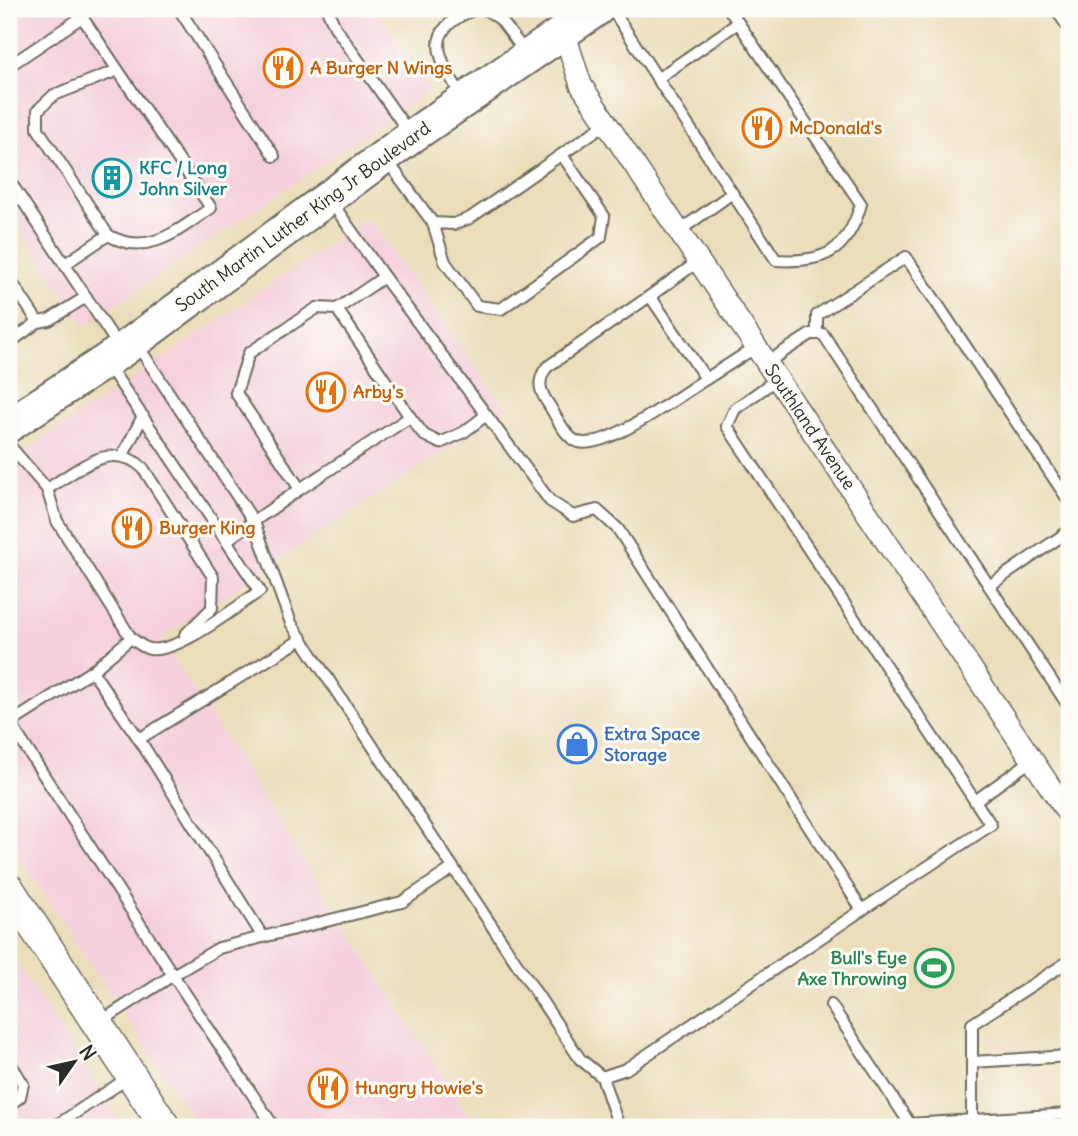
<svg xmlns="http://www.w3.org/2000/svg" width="1078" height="1136" font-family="Delius,sans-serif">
  <rect width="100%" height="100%" fill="#fdfcf7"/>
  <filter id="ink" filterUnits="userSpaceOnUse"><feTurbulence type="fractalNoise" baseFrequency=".0143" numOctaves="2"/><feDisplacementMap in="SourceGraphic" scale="14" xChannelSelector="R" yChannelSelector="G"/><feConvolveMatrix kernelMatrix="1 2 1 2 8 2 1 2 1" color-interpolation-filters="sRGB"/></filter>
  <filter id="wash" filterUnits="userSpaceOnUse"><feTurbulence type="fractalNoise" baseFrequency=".00686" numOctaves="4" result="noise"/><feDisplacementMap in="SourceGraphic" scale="28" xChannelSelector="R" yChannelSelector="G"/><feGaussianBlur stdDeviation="1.57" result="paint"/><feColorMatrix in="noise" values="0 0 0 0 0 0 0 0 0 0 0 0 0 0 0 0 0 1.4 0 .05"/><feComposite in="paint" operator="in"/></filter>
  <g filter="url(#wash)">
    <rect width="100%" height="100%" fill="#ebddba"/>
    <g fill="#f4cfdc">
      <path d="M9,9h367l54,81 -345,236 -76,-114z"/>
      <path d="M368,218l139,192 -347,228 316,489h-277l-190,-285v-379z"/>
      <path d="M9,952l115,175h-115z"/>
    </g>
  </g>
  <g filter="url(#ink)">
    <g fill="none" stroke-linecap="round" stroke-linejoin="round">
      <defs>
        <g id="lane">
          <path d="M179,9l95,147"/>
          <path d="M327,9l8,18 75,107"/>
          <path d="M485,9l15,10 25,33"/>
          <path d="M612,9l164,251c49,3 71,-8 85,-56l-132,-195"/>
          <path d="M1056,9l13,20"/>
          <path d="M9,66l73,-49 129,191c-33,22 -63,50 -103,27l-70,-106v-19l16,-15 64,-25"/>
          <path d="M657,79l81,-56"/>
          <path d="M463,98c-24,-39 -44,-68 13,-89"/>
          <path d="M386,159l47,64 21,1 16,-6 137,-95"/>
          <path d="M9,180l110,167"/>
          <path d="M433,223l12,39 32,44 24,3 100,-72 3,-21 -42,-61"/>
          <path d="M679,231l52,-37"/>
          <path d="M699,261l-49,35 56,83 50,-32"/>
          <path d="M65,264l43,-29"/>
          <path d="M9,278l29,44 11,-2 37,-23"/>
          <path d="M650,296l-103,71c-11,14 -7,25 2,38 7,11 14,28 25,35 24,17 109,-47 132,-61"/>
          <path d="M817,332v-17l89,-58 163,244"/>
          <path d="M9,343l29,-21"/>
          <path d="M136,343l118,179 37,101 289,436 22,18 24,-8 236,-159 -244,-381 -21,-19 -24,6 -23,-15 -166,-224"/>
          <path d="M766,363l45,-29h12l246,373"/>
          <path d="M777,379l-42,30 -8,17 248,375 57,-41"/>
          <path d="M410,417l14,18 16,8 24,-11 21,-16"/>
          <path d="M9,445l38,44 10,32 74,117c6,4 12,10 19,11 28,5 87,-43 110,-58l-152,-226"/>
          <path d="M123,455l20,-39"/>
          <path d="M47,489c30,-18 64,-51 96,-21l70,109 -1,31 -27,27"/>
          <path d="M300,489l110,-72 -73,-108"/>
          <path d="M227,540l73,-51 -64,-96 13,-40 68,-45 20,1 47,-32 -54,-77"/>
          <path d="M989,586l80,-55"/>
          <path d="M92,671l47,68 163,-100"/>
          <path d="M10,723l163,252 46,-27 183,-46 51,-34"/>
          <path d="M9,724l83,-53 39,-33"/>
          <path d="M139,739l124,198"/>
          <path d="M862,910l129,-85 -16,-24"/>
          <path d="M831,1005l79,119 159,-10"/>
          <path d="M100,1022l73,-47 101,152"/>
          <path d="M9,1061l14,23 -3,13 -11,8"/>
          <path d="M972,1062l97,-6"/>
          <path d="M602,1077l17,50"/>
          <path d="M54,1127l77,-51"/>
          <path d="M972,1127v-103l97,-63"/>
        </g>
        <path id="street" d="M564,32l17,53 488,730"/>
        <path id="secondary" d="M9,889l156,238"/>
        <path id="primary" d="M9,425l112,-74 291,-215 185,-127"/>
      </defs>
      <use href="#lane" stroke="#6e695d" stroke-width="14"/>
      <use href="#street" stroke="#6e695d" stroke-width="24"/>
      <use href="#secondary" stroke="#6e695d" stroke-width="33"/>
      <use href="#primary" stroke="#6e695d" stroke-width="37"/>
      <use href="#lane" stroke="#fff" stroke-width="10"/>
      <use href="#street" stroke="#fff" stroke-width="21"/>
      <use href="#secondary" stroke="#fff" stroke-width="30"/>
      <use href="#primary" stroke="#fff" stroke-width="33"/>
    </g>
  </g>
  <defs>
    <symbol id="restaurant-ring" viewBox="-11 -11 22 22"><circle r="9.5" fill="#fdfcf7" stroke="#e8710a" stroke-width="1.5"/><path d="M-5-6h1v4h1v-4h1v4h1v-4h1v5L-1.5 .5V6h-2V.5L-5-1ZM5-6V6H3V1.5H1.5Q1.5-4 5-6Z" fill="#e8710a"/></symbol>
    <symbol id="building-ring" viewBox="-11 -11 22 22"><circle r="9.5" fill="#fdfcf7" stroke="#0f9aa8" stroke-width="1.5"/><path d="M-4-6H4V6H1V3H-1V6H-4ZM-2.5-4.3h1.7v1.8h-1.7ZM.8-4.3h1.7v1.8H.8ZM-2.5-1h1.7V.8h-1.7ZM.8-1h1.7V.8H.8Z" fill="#0f9aa8"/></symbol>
    <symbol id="shop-ring" viewBox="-11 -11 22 22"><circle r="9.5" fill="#fdfcf7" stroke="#3f7fe0" stroke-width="1.5"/><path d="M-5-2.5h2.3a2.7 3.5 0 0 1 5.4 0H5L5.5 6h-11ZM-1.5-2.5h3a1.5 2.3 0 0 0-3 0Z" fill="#3f7fe0"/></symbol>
    <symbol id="stadium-ring" viewBox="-11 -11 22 22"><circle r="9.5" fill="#fdfcf7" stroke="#2e9e5b" stroke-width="1.5"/><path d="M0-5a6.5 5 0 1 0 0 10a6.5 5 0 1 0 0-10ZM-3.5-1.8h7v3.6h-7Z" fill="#2e9e5b"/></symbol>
  </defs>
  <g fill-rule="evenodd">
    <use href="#restaurant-ring" x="261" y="46" width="44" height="44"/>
    <use href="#restaurant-ring" x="740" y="106" width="44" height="44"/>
    <use href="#building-ring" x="90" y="156" width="44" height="44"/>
    <use href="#restaurant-ring" x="304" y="370" width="44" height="44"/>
    <use href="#restaurant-ring" x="110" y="506" width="44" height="44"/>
    <use href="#shop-ring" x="555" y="722" width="44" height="44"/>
    <use href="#stadium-ring" x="912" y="946" width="44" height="44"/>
    <use href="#restaurant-ring" x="306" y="1066" width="44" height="44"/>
  </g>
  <g text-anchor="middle" stroke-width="6" stroke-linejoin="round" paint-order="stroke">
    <g font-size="18" font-weight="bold" fill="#c56008" stroke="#fdfcf7" text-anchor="start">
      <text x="310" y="74">A Burger N Wings</text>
      <text x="789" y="134">McDonald's</text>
      <text x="353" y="398">Arby's</text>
      <text x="159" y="534">Burger King</text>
      <text x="355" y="1094">Hungry Howie's</text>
    </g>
    <g font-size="18" font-weight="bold" fill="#0d838f" stroke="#fdfcf7" text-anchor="start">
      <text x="139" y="174">KFC / Long<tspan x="139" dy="21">John Silver</tspan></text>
    </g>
    <g font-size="18" fill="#2b2b2b" stroke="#fdfcf7">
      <text transform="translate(303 217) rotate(-36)" y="6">South Martin Luther King Jr Boulevard</text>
      <text transform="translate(810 427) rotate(56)" y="6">Southland Avenue</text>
    </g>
    <g font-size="18" font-weight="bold" fill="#366cbe" stroke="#fdfcf7" text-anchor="start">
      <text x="604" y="740">Extra Space<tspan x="604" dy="21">Storage</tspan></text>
    </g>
    <g font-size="18" font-weight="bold" fill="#27864d" stroke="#fdfcf7" text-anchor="end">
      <text x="907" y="964">Bull's Eye<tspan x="907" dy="21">Axe Throwing</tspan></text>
    </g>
  </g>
  <rect width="1078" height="1136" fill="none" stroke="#fdfcf7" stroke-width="35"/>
  <g transform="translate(74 1062) rotate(56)" stroke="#fdfcf7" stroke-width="5" paint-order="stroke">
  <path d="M0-5L12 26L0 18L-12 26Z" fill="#2b2b2b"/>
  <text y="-10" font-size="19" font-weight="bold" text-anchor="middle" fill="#2b2b2b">N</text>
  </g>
</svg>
